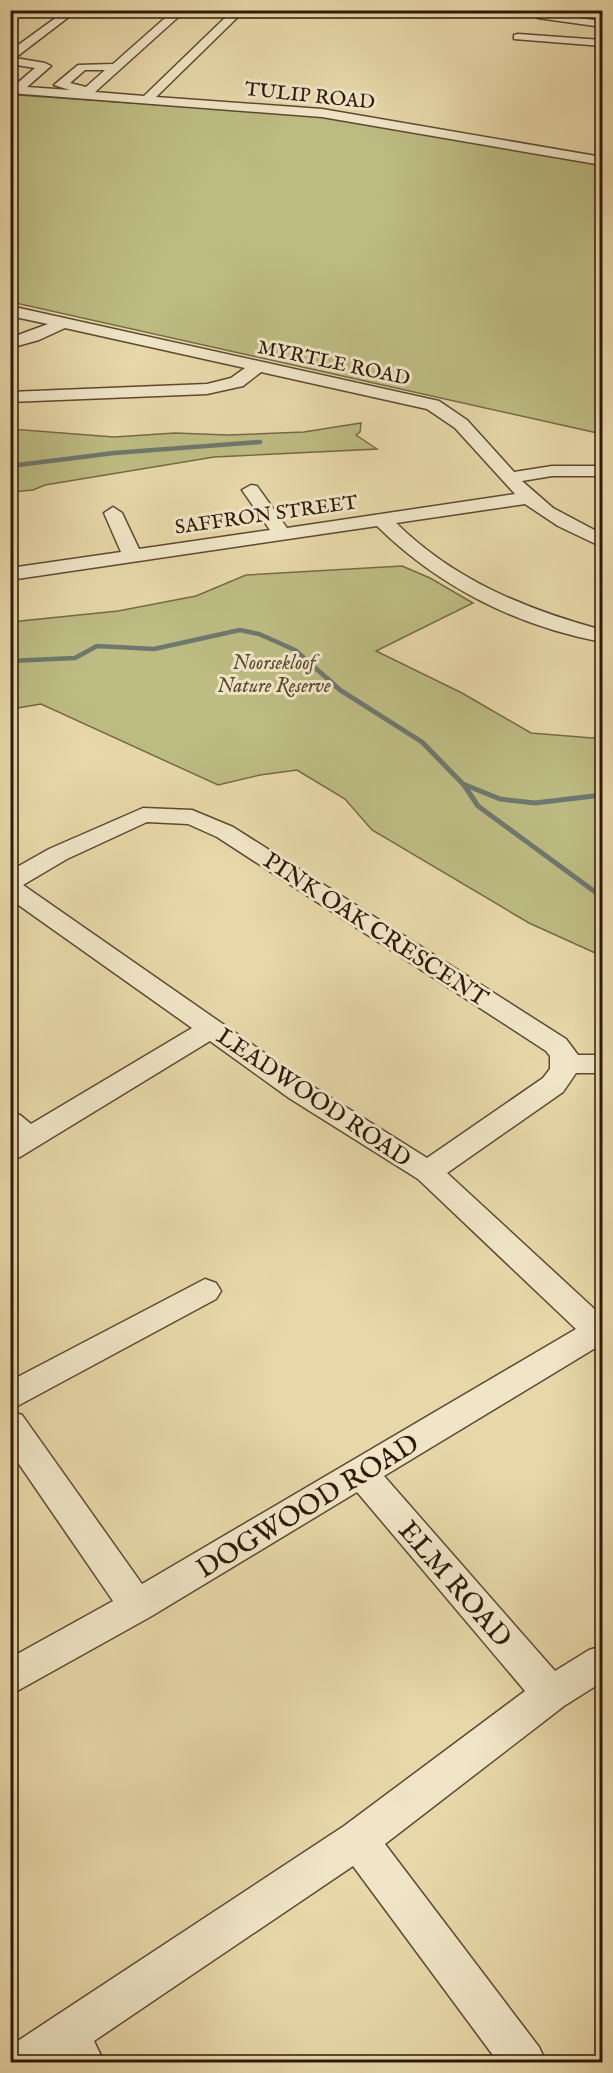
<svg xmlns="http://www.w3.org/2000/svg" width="613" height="2073" font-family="'IM FELL English',serif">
  <rect width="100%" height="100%" fill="#e8d8a9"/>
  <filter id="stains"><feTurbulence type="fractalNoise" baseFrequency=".00333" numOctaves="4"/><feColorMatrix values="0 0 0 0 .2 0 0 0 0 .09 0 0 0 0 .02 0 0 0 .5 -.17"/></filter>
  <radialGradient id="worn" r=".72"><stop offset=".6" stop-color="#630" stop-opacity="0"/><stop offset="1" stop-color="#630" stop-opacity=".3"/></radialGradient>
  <g fill="#bdbc83" stroke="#766a46" stroke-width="1.5">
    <path d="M18,95l313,22 271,48v269l-591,-132 -1,-200h5z"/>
    <path d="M361,423l-1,9 -4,3 21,14 -163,8 -169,28 -12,5 -22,2v-63l103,8 61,-4 53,2 76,-3z"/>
    <path d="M402,566l28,12 43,25 -97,48 86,42 69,40 61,5 10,-2v220l-73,-33 -157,-93 -27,-31 -48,-29 -37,5 -42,10 -177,-81 -30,5v-87l107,-11 78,-15 50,-21z"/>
  </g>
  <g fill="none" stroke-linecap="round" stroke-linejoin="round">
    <g stroke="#6e786e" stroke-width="4.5">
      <path d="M10,466l104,-13 146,-11"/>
      <path d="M10,661l65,-3 22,-12 57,3 86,-19 19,4 36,16 35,31"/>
    </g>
    <g stroke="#6e786e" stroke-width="5">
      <path d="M328,679l12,11 82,52 41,42 37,15 35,4 67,-8"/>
      <path d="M464,785l14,21 124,91"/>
    </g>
    <defs>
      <g id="minor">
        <path d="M174,10h12l-91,82 49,4 89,-86h12l-89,87 166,12 280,48v8l-280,-48 -312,-24v-8l4,1 21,-18 -25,-4v-13l51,-37 9,2 -55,42 30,5 6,3 -24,21 43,3 -16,-5 24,-20 35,-1zM85,70h20l-19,17 -16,-4z"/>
        <path d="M546,10h16l-7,5 47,6v6l-64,-9v-4z"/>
        <path d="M518,34l84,6v6l-88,-7v-4z"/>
        <path d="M10,306l429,95 28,19 47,52 38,-6h50v10h-50l-30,5 31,27 49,26v13l-44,-21 -33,-22 -129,19c58,57 129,86 206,107v12c-85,-16 -163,-55 -225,-116l-367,54v-12l111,-16 -17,-39 9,-6 9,6 17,36 131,-19 -28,-40 9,-5 6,1 30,42 228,-34 -60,-66 -28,-19 -166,-37 -18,14 -36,8 -197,8v-10l197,-8 24,-6 14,-10 -180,-40 -26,12 -29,8v-10l38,-14 -38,-8z"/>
        <path d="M143,808l49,2 41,17 333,212 12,16h24v18h-26l-13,19 -116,81 155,143v28l-218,132 171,195 34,-21 13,-4v36l-38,24 -179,138 154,203 7,15h-48l-145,-196 -259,175 10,21h-94v-16l334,-220 181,-135 -168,-199 -207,125 -140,78v-37l103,-57 -103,-150v-40l12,4 120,169 434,-255 -158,-150 -129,-81 -79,-57 -190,116 -10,3v-48l10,3 11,9 161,-96 -182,-129v-28l39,-22zM147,822l41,2 29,13 329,214 4,5v13l-7,9 -116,80 -118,-74 -286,-199 44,-26z"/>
        <path d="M205,1279l11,4 5,8 -5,8 -206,111v-29z"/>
      </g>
    </defs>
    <use href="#minor" stroke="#5c4932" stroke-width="3"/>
    <use href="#minor" fill="#f0e6c7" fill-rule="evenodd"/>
  </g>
  <g text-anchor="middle" stroke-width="6" stroke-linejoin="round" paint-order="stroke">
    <g font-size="20" fill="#2e190a" stroke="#f0e6c7">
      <text transform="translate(310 95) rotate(6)" y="7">TULIP ROAD</text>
      <text transform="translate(334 362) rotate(12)" y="7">MYRTLE ROAD</text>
      <text transform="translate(266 514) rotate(-8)" y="7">SAFFRON STREET</text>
    </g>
    <g font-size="20" font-style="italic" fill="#594a2e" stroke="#f0e6c7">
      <text x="274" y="669">Noorsekloof<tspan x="274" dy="23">Nature Reserve</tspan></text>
    </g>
    <g font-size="24" fill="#2e190a" stroke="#f0e6c7">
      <text transform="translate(376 929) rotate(33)" y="8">PINK OAK CRESCENT</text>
      <text transform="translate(314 1097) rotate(34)" y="8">LEADWOOD ROAD</text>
    </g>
    <g font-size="28" fill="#2e190a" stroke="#f0e6c7">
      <text transform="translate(307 1505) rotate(-31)" y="10">DOGWOOD ROAD</text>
      <text transform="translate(456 1583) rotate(49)" y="10">ELM ROAD</text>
    </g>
  </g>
  <rect width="613" height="2073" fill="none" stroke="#e8d8a9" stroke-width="36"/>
  <rect x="12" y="12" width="589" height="2049" fill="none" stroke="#2e190a" stroke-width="3"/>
  <rect x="18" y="18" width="577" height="2037" fill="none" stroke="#2e190a" stroke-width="1.5"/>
  <rect width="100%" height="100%" filter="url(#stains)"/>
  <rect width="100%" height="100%" fill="url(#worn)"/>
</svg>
